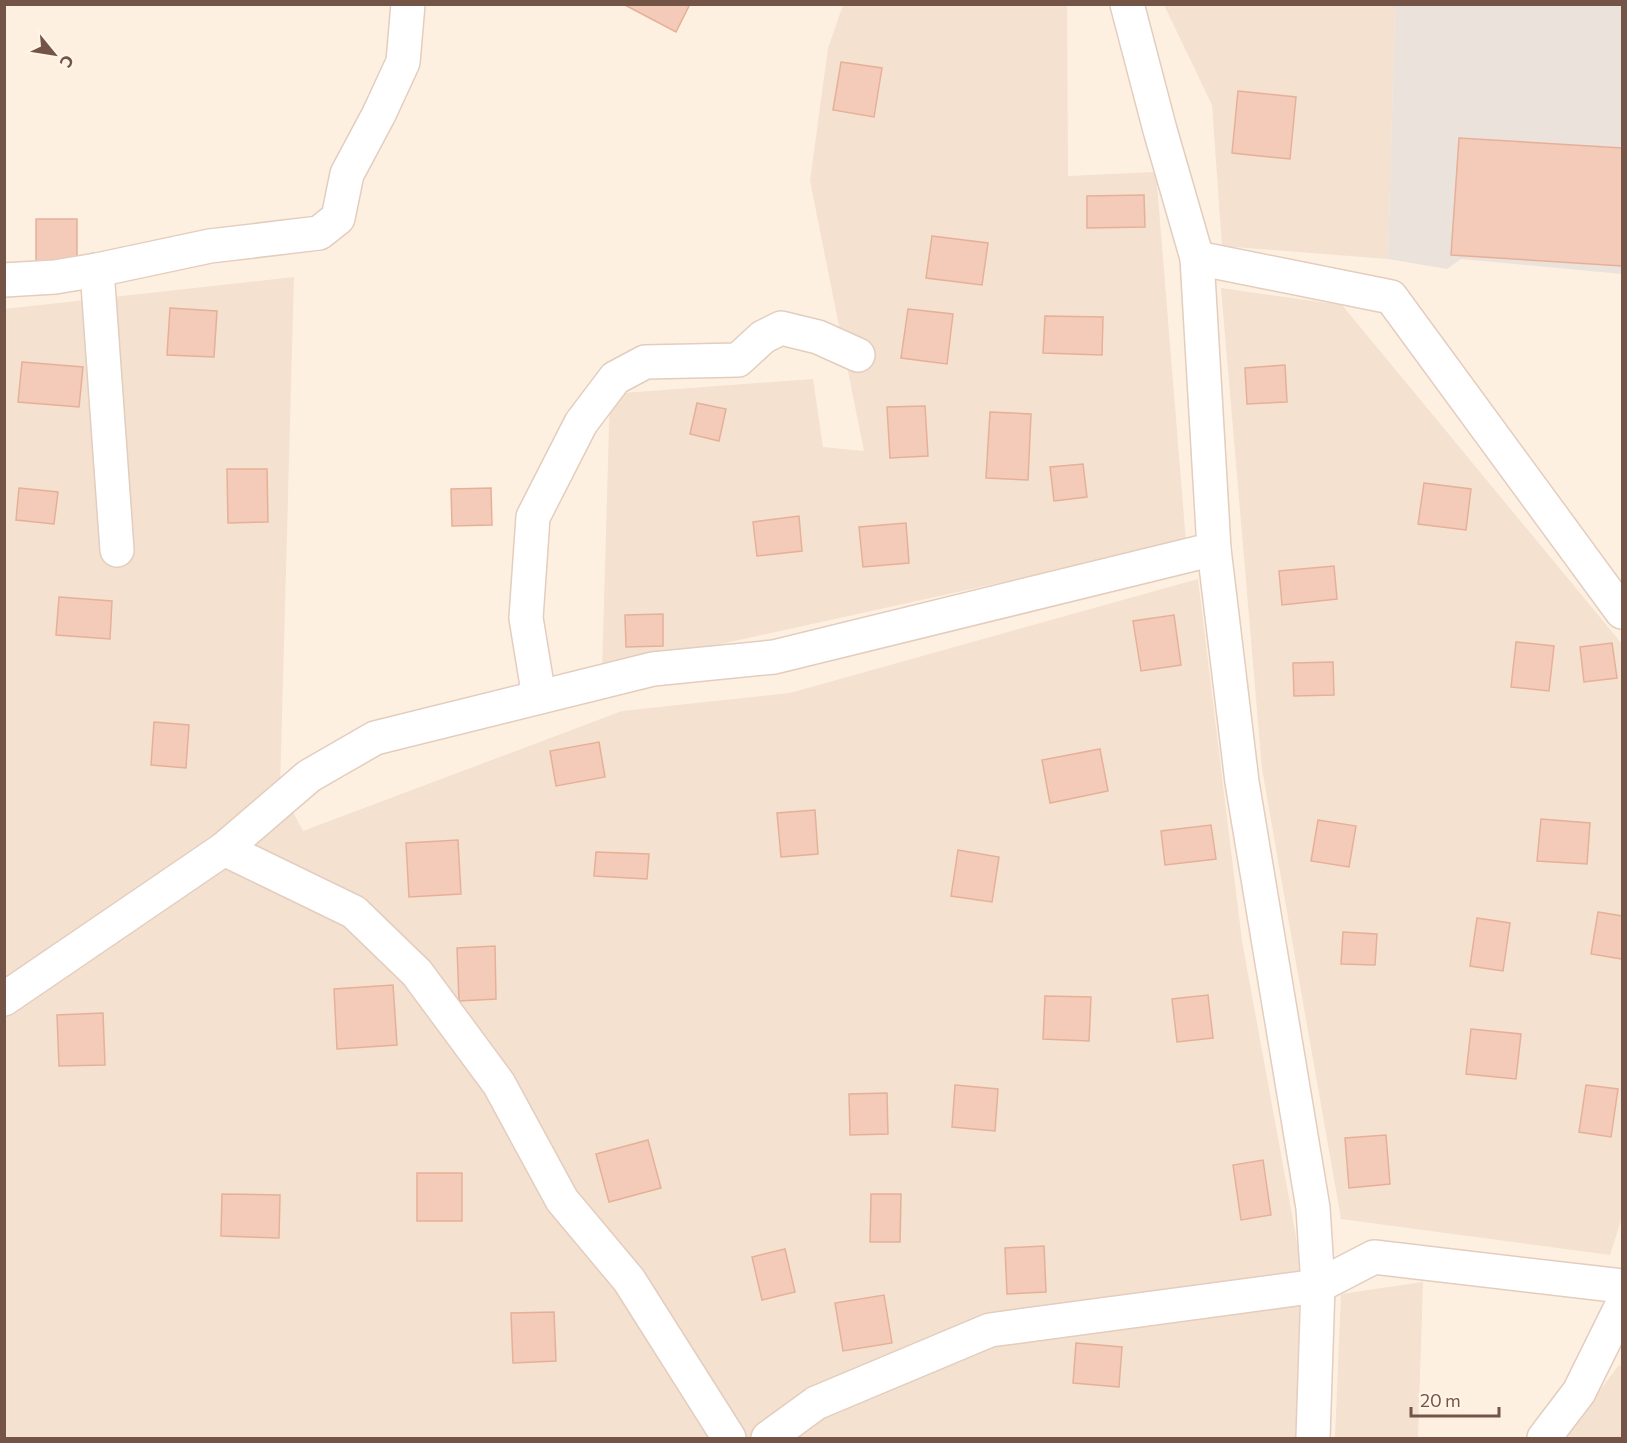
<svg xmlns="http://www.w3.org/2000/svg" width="1627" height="1443" font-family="Commissioner,sans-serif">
  <rect width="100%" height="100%" fill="#fdf0e1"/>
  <g fill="#f4e1cf">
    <path d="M843,5h224l1,171 88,-4 30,370 -584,128 8,-276 203,-15 10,68 41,4 -54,-270 18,-133z"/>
    <path d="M1164,5h231l-7,254 -166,-13 -10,-141z"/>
    <path d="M294,277l-14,511 23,43 319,-120 168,-18 408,-114 44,362 59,323 -2,44 -1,130h-1293l-1,-1129z"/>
    <path d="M1221,288l121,17 280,339v573l-12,38 -269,-36 -79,-450z"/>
    <path d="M1423,1282l-5,156h-83l6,-144z"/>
    <path d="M1619,1365l3,2v71h-58z"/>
  </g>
  <path fill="#ebe2dc" d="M1395,5h227v269l-161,-15 -14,10 -59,-10z"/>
  <g fill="#f3cbb8" stroke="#e6b098" stroke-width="1.5">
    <path d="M623,4h67l-14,28z"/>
    <path d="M841,62l41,6 -8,49 -41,-7z"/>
    <path d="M1238,91l58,6 -6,62 -58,-6z"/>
    <path d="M1459,138l163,10v118l-171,-11z"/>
    <path d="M1144,195l1,32 -58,1v-32z"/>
    <rect x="36" y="219" width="41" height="50"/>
    <path d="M932,236l56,7 -6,42 -56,-7z"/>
    <path d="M170,308l47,3 -3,46 -47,-2z"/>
    <path d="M908,309l45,5 -6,50 -46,-6z"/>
    <path d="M1045,316l58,1 -1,38 -59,-2z"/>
    <path d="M22,362l61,5 -4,40 -61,-5z"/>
    <path d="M1285,365l2,37 -40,2 -2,-36z"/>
    <path d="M697,403l29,6 -7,32 -29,-7z"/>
    <path d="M925,406l3,50 -38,2 -3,-51z"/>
    <path d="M990,412l41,2 -3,66 -42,-2z"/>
    <path d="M1083,464l4,33 -33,4 -4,-34z"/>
    <path d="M227,469h40l1,53 -40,1z"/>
    <path d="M1424,483l47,6 -5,41 -48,-6z"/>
    <path d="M19,488l39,4 -4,32 -38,-4z"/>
    <path d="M491,488l1,37 -40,1 -1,-37z"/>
    <path d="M799,516l3,35 -45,5 -4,-34z"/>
    <path d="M906,523l3,40 -46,4 -4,-40z"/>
    <path d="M1334,566l3,33 -55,6 -3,-34z"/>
    <path d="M59,597l53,4 -2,38 -54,-4z"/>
    <path d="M663,614v32l-37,1 -1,-32z"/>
    <path d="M1174,615l7,50 -40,6 -8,-50z"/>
    <path d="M1516,642l38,4 -5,45 -38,-4z"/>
    <path d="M1612,643l5,35 -33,4 -4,-35z"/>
    <path d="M1333,662l1,33 -40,1 -1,-33z"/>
    <path d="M154,722l35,3 -3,43 -35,-3z"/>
    <path d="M599,742l6,35 -49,9 -6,-35z"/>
    <path d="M1100,749l8,42 -58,12 -8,-43z"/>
    <path d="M815,810l3,44 -37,3 -4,-44z"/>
    <path d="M1541,819l49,4 -3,41 -50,-3z"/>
    <path d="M1318,820l38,6 -7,41 -38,-6z"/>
    <path d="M1211,825l5,34 -51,6 -4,-34z"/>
    <path d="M458,840l3,54 -52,3 -3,-54z"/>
    <path d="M958,850l41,7 -7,45 -41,-6z"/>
    <path d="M596,852l53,2 -2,25 -53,-3z"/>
    <path d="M1598,912l24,4v43l-31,-5z"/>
    <path d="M1477,918l33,5 -7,48 -33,-5z"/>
    <path d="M1343,932l34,2 -2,31 -34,-1z"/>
    <path d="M495,946l1,53 -37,2 -2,-53z"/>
    <path d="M393,985l4,60 -60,4 -3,-60z"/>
    <path d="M1208,995l5,43 -36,4 -5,-43z"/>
    <path d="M1045,996l46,1 -2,44 -46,-2z"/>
    <path d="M103,1013l2,52 -46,1 -2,-51z"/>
    <path d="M1471,1029l50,5 -5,45 -50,-5z"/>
    <path d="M955,1085l43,4 -3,42 -43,-4z"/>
    <path d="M1586,1085l32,4 -7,48 -32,-5z"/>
    <path d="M887,1093l1,41 -38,1 -1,-41z"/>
    <path d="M1386,1135l4,49 -41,4 -4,-50z"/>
    <path d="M648,1140l13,48 -52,14 -13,-48z"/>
    <path d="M1263,1160l8,55 -30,5 -8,-55z"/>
    <rect x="417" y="1173" width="45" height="48"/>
    <path d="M222,1194l58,1 -1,43 -58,-2z"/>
    <path d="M871,1194h30l-1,48h-30z"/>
    <path d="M1044,1246l2,46 -39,2 -2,-46z"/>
    <path d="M785,1249l10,43 -33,8 -10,-43z"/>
    <path d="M884,1295l8,48 -49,8 -8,-48z"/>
    <path d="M554,1312l2,49 -43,2 -2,-50z"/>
    <path d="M1076,1343l46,4 -3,40 -46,-4z"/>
  </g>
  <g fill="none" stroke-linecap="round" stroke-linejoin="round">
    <defs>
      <g id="minor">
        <path d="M1127,4l33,126 37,128 194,39 231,315"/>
        <path d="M97,270l20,280"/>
        <path d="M4,280l51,-3 42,-7 113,-24 109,-13 19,-15 9,-44 32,-60 24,-52 5,-58"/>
        <path d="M1214,549l28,233 71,426 5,78 -5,152"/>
        <path d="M539,697l-13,-79 7,-101 48,-94 34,-45 30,-16 93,-2 25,-23 18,-9 37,9 40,18"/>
        <path d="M224,849l130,63 63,61 82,111 63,116 67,80 100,158"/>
        <path d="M4,999l220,-150 85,-73 66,-38 278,-69 121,-12 440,-108 -17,-291"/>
        <path d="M768,1438l48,-35 174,-73 328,-44 56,-29 248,29"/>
        <path d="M1544,1438l35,-46 43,-87"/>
      </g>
    </defs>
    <use href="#minor" stroke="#e3cdbf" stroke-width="36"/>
    <use href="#minor" stroke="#fff" stroke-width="33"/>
  </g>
  <rect width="1627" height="1443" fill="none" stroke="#745447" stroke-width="12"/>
  <g transform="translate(54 54) rotate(120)" stroke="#fff4e7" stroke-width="4.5" paint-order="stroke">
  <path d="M0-4.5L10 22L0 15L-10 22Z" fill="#745447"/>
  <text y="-9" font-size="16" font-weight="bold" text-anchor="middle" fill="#745447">С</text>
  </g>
  <path d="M1411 1407v9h88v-9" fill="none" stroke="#745447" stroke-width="3"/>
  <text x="1420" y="1407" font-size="18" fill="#745447" stroke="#fff4e7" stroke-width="4.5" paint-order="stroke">20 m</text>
</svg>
